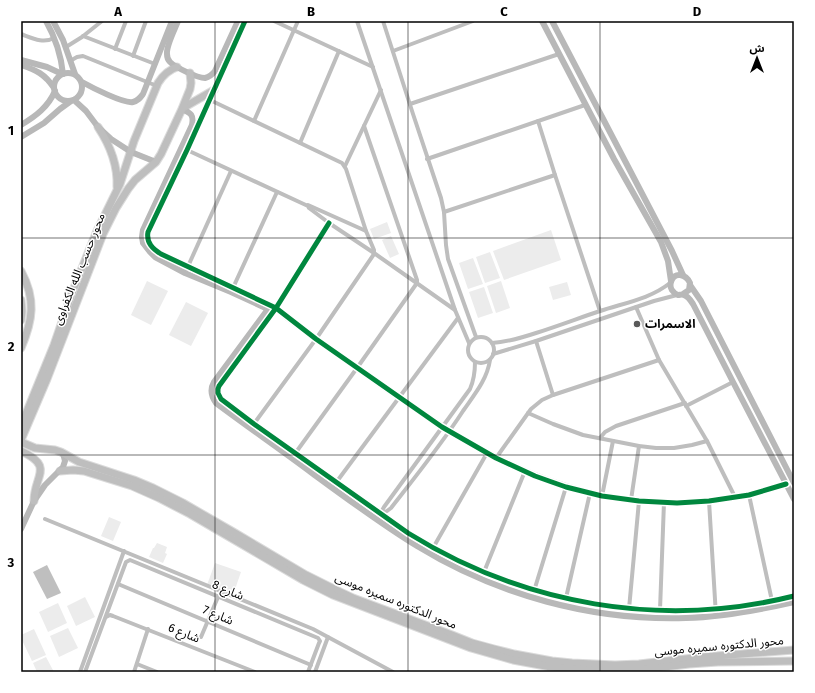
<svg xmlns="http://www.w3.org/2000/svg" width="815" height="693" font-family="'Fira Sans','Noto Sans Arabic',sans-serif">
  <rect width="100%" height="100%" fill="#fff"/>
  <g fill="#ececec">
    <path d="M387,222l4,11 -17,6 -4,-10z"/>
    <path d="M551,230l10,30 -57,20 -11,-29z"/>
    <path d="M391,236l8,18 -9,4 -8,-18z"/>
    <path d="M490,252l10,26 -15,5 -9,-26z"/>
    <path d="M473,258l10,26 -15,5 -9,-26z"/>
    <path d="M147,281l21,10 -17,34 -20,-10z"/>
    <path d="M501,281l9,27 -14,5 -9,-27z"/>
    <path d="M567,282l4,13 -18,5 -4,-13z"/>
    <path d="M484,287l9,26 -15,5 -9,-26z"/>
    <path d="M186,302l22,11 -17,33 -22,-11z"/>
    <path d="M109,517l12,5 -8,19 -12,-5z"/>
    <path d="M157,543l10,4 -2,6 2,1 -4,9 -14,-6 4,-9h1z"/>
    <path d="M215,563l26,9 -8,23 -26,-10z"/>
    <path d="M85,597l10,20 -19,9 -9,-20z"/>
    <path d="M58,603l9,20 -19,9 -9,-20z"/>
    <path d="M68,628l10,20 -19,9 -9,-21z"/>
    <path d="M34,629l12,26 -14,6 -11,-23v-3z"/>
    <path d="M46,657l8,15h-17l-4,-9z"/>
  </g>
  <path fill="#bfbfbf" d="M47,565l14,28 -14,6 -14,-27z"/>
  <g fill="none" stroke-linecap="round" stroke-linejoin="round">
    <defs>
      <g id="primary">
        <path d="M183,108l31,-18"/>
        <path d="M98,127c12,18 20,37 19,60"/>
        <path d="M21,271c15,28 12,49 0,77"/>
        <path d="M21,300l1,11 -1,9"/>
        <path d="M21,426l33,-81 18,-52 25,-62 23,-47 14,-43 24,-58c5,-8 10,-13 19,-16"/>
        <path d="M21,440l26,-61 56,-145 13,-26 12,-19 7,-9 21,-18 5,-8 21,-45 8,-20 1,-6 -1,-10"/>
        <path d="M21,442l14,6 20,2 6,2 18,10 55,18 19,8 30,15 52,30 71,42 30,15 17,8 99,37 20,8 22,6 20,5 38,7 20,2 43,2 24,-1 64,-7 91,-7"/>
        <path d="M21,451c34,16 13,24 13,50"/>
        <path d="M60,471l13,-1 11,1 48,15 27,12 31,16 113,66 30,15 138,53 42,12 38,7 41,3h47l50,-6 29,-2 76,-1"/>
      </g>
    </defs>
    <use href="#primary" stroke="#dbdbdb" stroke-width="9"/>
    <g stroke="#bebebe" stroke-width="4">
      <path d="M274,21l99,46"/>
      <path d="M357,21l98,289 14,33"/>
      <path d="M383,21l30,93 28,84 3,14 2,33 2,14 28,78"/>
      <path d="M21,34c11,4 22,10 33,4"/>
      <path d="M83,36l72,28"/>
      <path d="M66,47l16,-10 20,-16"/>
      <path d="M115,49l11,-28"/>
      <path d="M393,51l80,-30"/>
      <path d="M133,56l13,-35"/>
      <path d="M70,61l7,-4 6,-1 74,30"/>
      <path d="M210,100l132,63 4,6 20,62 8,19v4l-58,85 -63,86"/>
      <path d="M410,104l149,-50"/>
      <path d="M254,121l44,-100"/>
      <path d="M538,121l17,54 45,136"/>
      <path d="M300,143l39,-92"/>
      <path d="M187,150l121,56 1,2 20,15 45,30 81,57"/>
      <path d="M427,159l158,-54"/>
      <path d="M345,166l36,-76"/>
      <path d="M308,205l58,26"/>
      <path d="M444,212l111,-37"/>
      <path d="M185,273l46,-102"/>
      <path d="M232,290l45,-98"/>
      <path d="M636,307l23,53 48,81 28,56"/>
      <path d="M285,316l-9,-8 53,-85"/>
      <circle cx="481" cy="350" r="13"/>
      <path d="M536,341l17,54"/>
      <path d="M492,343c16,-1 29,-5 44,-10 22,-7 43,-15 64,-22 24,-8 50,-12 70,-28"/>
      <path d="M493,354l43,-13 118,-40 23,-6"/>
      <path d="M686,406l47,-24"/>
      <path d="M528,413l25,11 30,11 56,11 17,2h18l18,-3 15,-4"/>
      <path d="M600,438l5,-6 11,-6 69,-23"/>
      <path d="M294,455l63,-87 60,-85v-3l-53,-154"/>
      <path d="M496,458l35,-49 11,-9 11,-5 106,-35"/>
      <path d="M335,484l123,-166"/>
      <path d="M749,495l23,106"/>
      <path d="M602,496l11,-55"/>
      <path d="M631,500l8,-54"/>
      <path d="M709,501l7,115"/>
      <path d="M380,514l7,-3 4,-3c25,-32 50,-63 72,-97 11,-16 24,-31 27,-51"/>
      <path d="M380,514l4,-7 86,-118c4,-9 5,-17 5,-27"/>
      <path d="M45,519l268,110 80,43"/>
      <path d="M433,548l54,-95"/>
      <path d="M484,572l41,-101"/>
      <path d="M118,584l193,81"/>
      <path d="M534,591l32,-104"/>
      <path d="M566,598l24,-105"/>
      <path d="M629,609l10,-108"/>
      <path d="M660,610l4,-108"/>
      <path d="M106,617l4,-2 3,1 142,56"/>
      <path d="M201,637l17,-40"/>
      <path d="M137,664l20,8"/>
      <path d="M80,672l44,-121"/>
      <path d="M85,672l41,-110 4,-2 188,78 2,3 -1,2 -11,29"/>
      <path d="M134,672l14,-43"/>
      <path d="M315,672l13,-35"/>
    </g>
    <g stroke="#b8b8b8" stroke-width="6">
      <path d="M46,21c9,16 15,34 17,53"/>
      <path d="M53,21l10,19 12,34"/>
      <path d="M178,21c-3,8 -12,25 -11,33 0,3 1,6 3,8 5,5 27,16 35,16 4,-1 7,-3 10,-7l23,-50"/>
      <path d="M245,21l-58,129 -39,82c-2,11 5,17 13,22l115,54 -57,78 -1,3v4l3,6 33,25 154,109c116,72 253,96 386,63"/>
      <path d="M542,21l72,138 47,83 7,19 3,20"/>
      <path d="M552,21l120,230 11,24"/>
      <path d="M21,60l26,7 15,7"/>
      <path d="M21,65c15,5 24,9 33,23"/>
      <circle cx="68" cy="87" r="14"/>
      <path d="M82,82c9,5 42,22 51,20 5,-1 7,-4 10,-8l29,-73"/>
      <path d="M74,100l12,11 12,16 13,12 20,13 25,10"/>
      <path d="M182,109c9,4 12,6 10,16l-49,105 -1,7 1,6 7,9 5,5 30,16 46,19 39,18"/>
      <path d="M21,125c15,-9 27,-18 34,-34"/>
      <path d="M21,137l23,-14 16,-14 11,-8"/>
      <path d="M690,285l11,16 93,182"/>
      <path d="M683,294l6,-4 1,-7c-4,-9 -16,-12 -19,-1 -2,6 2,11 7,13 2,0 4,-1 6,0 4,1 7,6 9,9l40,78 61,117"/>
      <path d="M271,305l-57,77c-4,7 -3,14 2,21 32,24 64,46 96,70 34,25 69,51 105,73 80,49 175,75 269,72 36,-1 73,-8 108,-16"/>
      <path d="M285,316c32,24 64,46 96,69 87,61 170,114 280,117 6,0 12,1 18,1 23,0 47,-4 69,-8 13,-3 26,-7 38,-11"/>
      <path d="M21,529l13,-28 11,-16 18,-18 2,-6 -2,-8"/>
    </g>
    <use href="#primary" stroke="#bebebe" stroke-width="7"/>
    <defs>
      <g id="cycleway">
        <path d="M245,21l-58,129 -39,82c-2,11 5,17 13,22l115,54 40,31 126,88 54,31 39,18 14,5 17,6 36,9 37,5 38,2 32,-2 40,-6 37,-11"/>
        <path d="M329,223l-53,85 -57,78 -1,3v4l3,6 33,25 154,109c116,72 253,96 386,63"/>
      </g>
    </defs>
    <use href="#cycleway" stroke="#fff" stroke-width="8"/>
    <use href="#cycleway" stroke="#00873e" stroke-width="5"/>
  </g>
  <path fill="none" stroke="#000" stroke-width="1" stroke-opacity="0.55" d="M215,21v651M408,21v651M600,21v651M21,238h773M21,455h773"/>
  <circle fill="#595959" stroke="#fff" stroke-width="1.5" cx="637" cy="324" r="4"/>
  <g text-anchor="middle" stroke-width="3" stroke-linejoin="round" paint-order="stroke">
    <g font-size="12" fill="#000" stroke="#fff">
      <text transform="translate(79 269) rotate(-68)" y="4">محور حسب الله الكفراوى</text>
      <text transform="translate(228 590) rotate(23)" y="4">شارع 8</text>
      <text transform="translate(396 601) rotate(22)" y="4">محور الدكتوره سميره موسى</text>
      <text transform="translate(218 615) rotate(23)" y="4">شارع 7</text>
      <text transform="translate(184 633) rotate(22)" y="4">شارع 6</text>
      <text transform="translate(719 646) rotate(-5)" y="4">محور الدكتوره سميره موسى</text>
    </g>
    <g font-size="12" font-weight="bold" fill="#000" stroke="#fff" text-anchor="start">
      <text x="645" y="328">الاسمرات</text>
    </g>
  </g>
  <rect width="815" height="693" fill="none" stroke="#ffffff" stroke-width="44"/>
  <g transform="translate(757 58)" stroke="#ffffff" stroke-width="3" paint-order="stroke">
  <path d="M0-3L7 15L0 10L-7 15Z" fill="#000000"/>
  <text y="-6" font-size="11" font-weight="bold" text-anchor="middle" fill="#000000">ش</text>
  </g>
  <rect x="22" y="22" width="771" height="649" fill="none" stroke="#000" stroke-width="1.5"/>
  <g font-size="13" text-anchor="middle" font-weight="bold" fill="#000">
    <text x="118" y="16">A</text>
    <text x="311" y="16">B</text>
    <text x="504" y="16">C</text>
    <text x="697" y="16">D</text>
    <text x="11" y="135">1</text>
    <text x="11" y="351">2</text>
    <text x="11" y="567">3</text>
  </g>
</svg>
